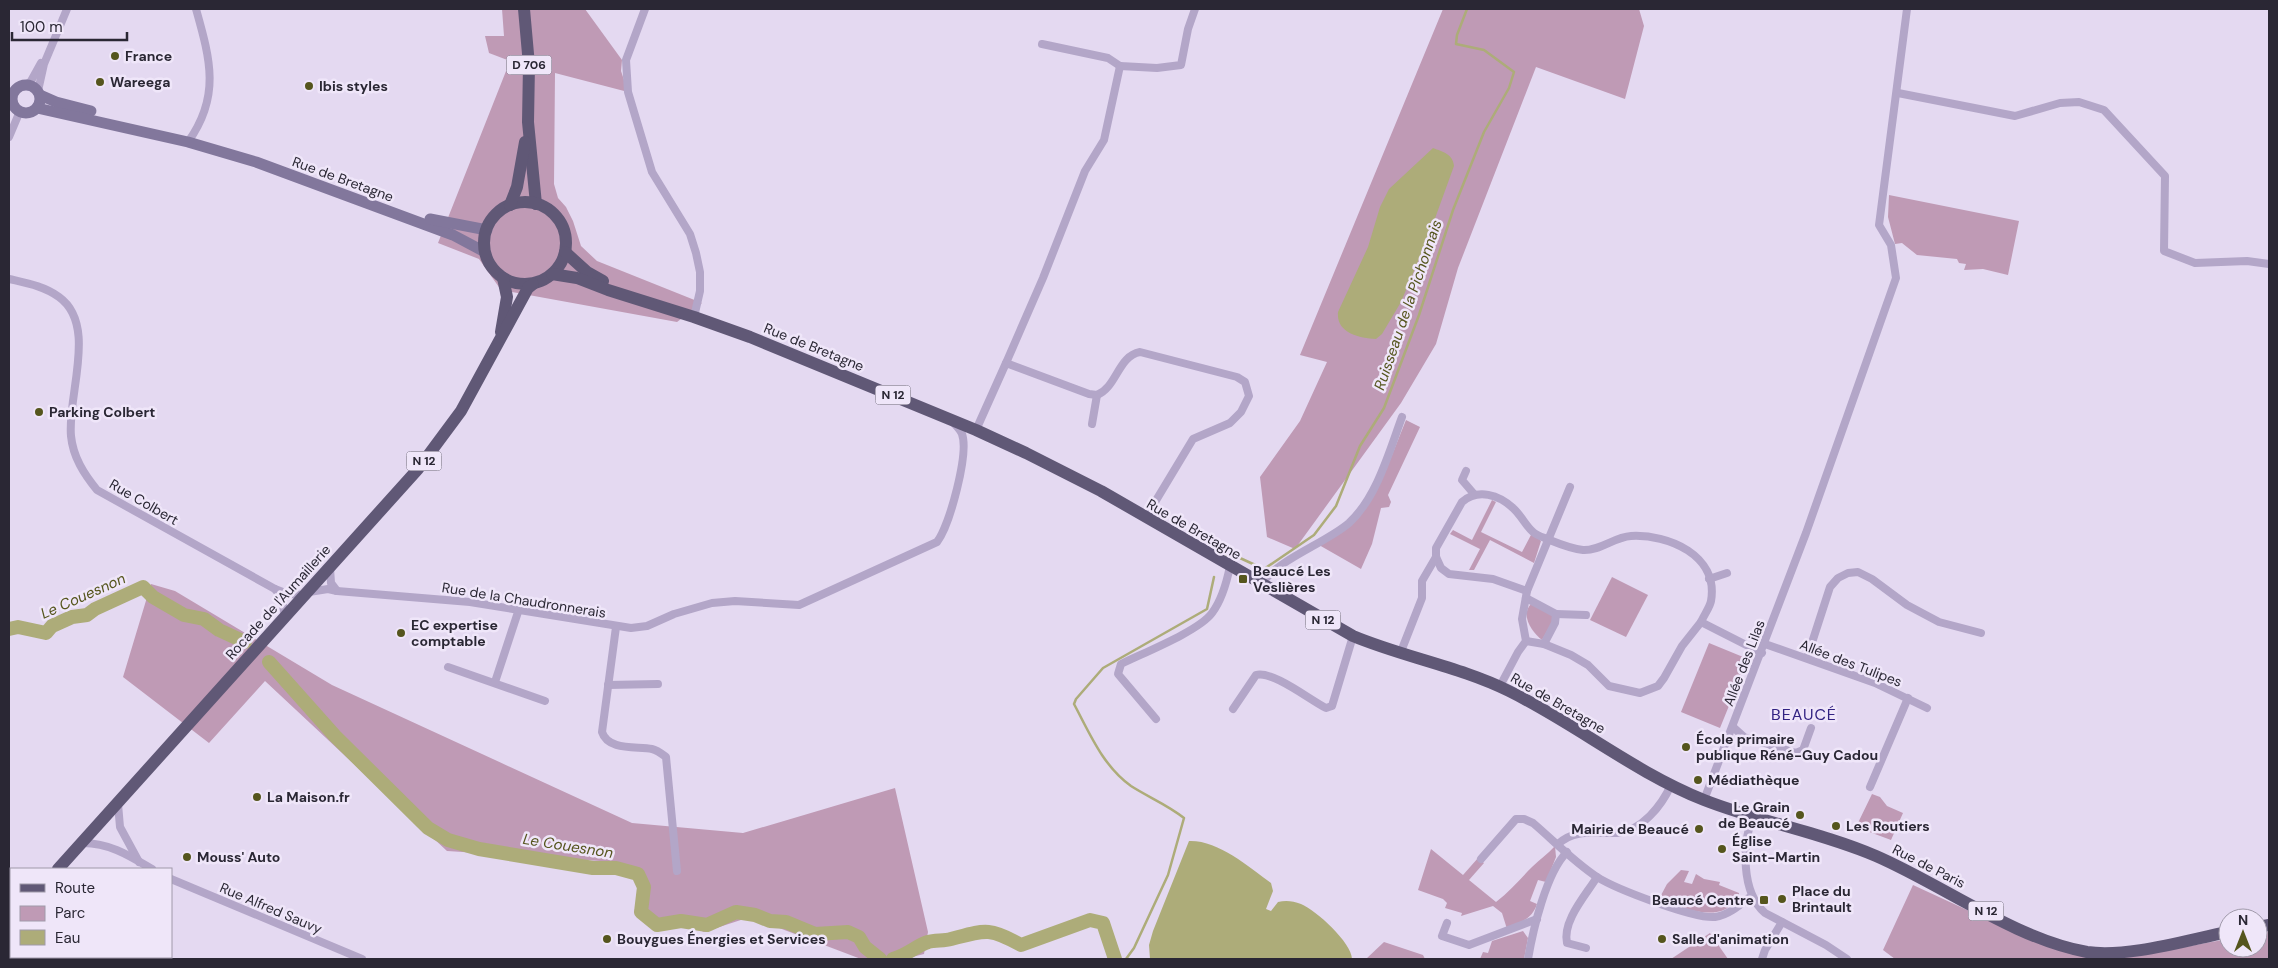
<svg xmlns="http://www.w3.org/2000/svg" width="2278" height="968" font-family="'DM Sans',sans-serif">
  <rect width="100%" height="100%" fill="#e4d9f1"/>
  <g fill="#bf9ab5">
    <path d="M502,9h83l37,51 -1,11 7,21 -73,-19 -1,111 4,14 8,9 7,14 8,25 16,15 105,42 -25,19 -176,-32 -22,-31 -41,-16 72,-182 -21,-8 -4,-17h19z"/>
    <path d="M1443,9h196l5,17 -19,73 -89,-32 -78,201 -22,76 -35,59 -106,146 -28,-12 -7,-60 40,-56 27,-59 -27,-7z"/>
    <path d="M1889,195l130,26 -11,54 -25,-6 -19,1 2,-6 -7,-1 -2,-4 -40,-4 -15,-12 -7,1 -7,-27z"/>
    <path d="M1406,420l14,7 -32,68 3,7 -2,5 -8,1 -9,36 -11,25 -42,-24 27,-16 40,-59z"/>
    <path d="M1492,500l4,2 -15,30 41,20 10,-19 9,8 -7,22 -44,-23 -16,30h-5l11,-21 -30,-15 3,-4 19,10z"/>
    <path d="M1612,577l36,18 -22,42 -36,-17z"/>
    <path d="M151,584l24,7 157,94 300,138 111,10 152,-45 33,144 -4,22 -20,5h-43l-111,-42 -46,15 -23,-10 -23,8 -24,-17 8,-34 -8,-6 -23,-1 -11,-11 -153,-10 -182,-170 -56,62 -86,-66z"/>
    <path d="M1531,604l20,9 3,6 -12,21c-10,-8 -22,-25 -11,-36z"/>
    <path d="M1709,643l39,16 -28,69 -39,-16z"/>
    <path d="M1872,794l8,3 7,9 16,7 -12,27 -35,-13z"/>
    <path d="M1555,846l1,11 -10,25 -8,-2 -8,21 7,3c-5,15 -16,18 -30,25l-5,-16 -9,-7 -32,10 1,-3 -17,-5 2,-5 -4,-4 -25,-9 13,-41 32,26 15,-17 6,5 -15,17 27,22c14,-11 24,-23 36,-35 8,-8 16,-13 23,-21z"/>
    <path d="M1681,870l8,1 -5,11 8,2 4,-10 8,5 16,3 -1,3 20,8v3c-17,30 -56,12 -80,3l8,-15z"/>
    <path d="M1913,885l119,55 98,17 98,-18v9h30v-15l11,-1v27h-374l-12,-9z"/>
    <path d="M1523,931l5,7 -4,21h-44l3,-7 5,1 4,-12z"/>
    <path d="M1710,933l18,26h-57z"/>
    <path d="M1384,942l39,13 2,4h-59z"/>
  </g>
  <g fill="#adac79">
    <path d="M1433,148c10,4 20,6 21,18l-25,69 -28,67 -19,32 -6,5c-17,-1 -40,-6 -38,-27l30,-65 12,-40 9,-18z"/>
    <path d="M1189,841c29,-1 59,25 82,42l2,8 -7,18 5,2 7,-9c8,-2 15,-1 23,2 15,6 51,39 51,55h-202l-1,-14 4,-14z"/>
  </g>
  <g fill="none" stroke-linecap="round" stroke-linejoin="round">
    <g stroke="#adac79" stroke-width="2.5">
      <path d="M1224,557l5,-4 35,16 50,-34 22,-29 24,-60 24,-38 35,-93 34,-105 31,-78 25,-44 5,-16 -30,-22 -28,-6 1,-9 10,-26"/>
      <path d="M1126,959l8,-11 34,-73 16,-57c-16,-13 -36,-21 -53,-32 -28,-20 -41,-52 -57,-82l2,-5 27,-31 104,-59 7,-32"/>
    </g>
    <g stroke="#adac79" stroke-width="14">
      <path d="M9,629l9,-2 28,6 6,-7 20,-9 15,-2 8,-6 48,-22 10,10 31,18 20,4 15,11 26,12"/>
      <path d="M269,662l66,74 93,92 20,12 31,9 114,19h23l22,6 6,13 -3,25 16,13 24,-4 26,4 29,-13 19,3 15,6 16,1 29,12 33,-2 11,5 6,10 15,12"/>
      <path d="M893,959c14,-4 23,-13 35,-17 7,-2 16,-1 23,-3 34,-9 38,-12 70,6l69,-25 13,3 12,36"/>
    </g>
    <g stroke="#b3a6c8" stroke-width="8">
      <path d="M645,9l-19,51 2,32 24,80 38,62 6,19 4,19v19l-6,26"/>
      <path d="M1042,44l66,14 12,8"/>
      <path d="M26,85l5,-4 10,-18"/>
      <path d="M38,91l6,-27 23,-55"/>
      <path d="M1898,93l117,23 45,-13 19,-1 25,8 61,66 -1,75 31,12 52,-2 22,3"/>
      <path d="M9,137l11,-26"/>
      <path d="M188,142c33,-46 22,-83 8,-133"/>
      <path d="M9,279c17,4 35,7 50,18 39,28 8,98 12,139 2,21 13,38 26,54l178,99"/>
      <path d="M1006,363l37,-85 42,-107 19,-31 16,-74 37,2 24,-3 7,-36 7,-20"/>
      <path d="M1092,424l5,-29"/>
      <path d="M976,430l30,-67 83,31 8,1c20,-8 21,-39 43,-43l97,25 8,5 4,14 -8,16 -11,11 -37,16 -47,78"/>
      <path d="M1466,471l-4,9 12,14"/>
      <path d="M1709,579l18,-6"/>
      <path d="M1261,585c15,-25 65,-42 88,-62 28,-26 40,-71 53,-106"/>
      <path d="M337,591l133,11 161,26 16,-2 27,-12 38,-11 23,-2 64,4 138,-63c13,-17 32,-89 25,-108 -2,-5 -7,-9 -10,-13"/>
      <path d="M1527,591l-34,-12 -44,-5 -8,-6 -5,-11v-9l26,-46c16,-14 37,-7 51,6 8,7 12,17 20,24 3,3 9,5 14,7 10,4 24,10 36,11 17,1 31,-13 48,-14 37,-2 88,19 80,65 -1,6 -7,14 -10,21l61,31"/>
      <path d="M309,592l19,-3 9,2 -6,-8 -1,-15"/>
      <path d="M1526,598l30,16 -1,9 -11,21"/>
      <path d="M1556,614l30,1"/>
      <path d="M285,618l-3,-20 -7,-9 13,5 18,1"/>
      <path d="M616,627l-14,105c6,19 35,14 50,17 5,1 10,5 14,8l11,114"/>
      <path d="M1526,641l18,3 27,11 17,10 21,21 31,7 18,-7 6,-8 18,-32 19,-24"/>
      <path d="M1765,644l110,39 52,25"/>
      <path d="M1400,654l22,-56v-17l14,-24"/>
      <path d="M1807,658l23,-71 8,-9 10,-5 10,-1 14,7 35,26 32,17 42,11"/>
      <path d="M448,667l97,34"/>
      <path d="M495,682l24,-73"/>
      <path d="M608,685l50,-1"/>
      <path d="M1500,686l18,-34 8,-11 -4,-22 5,-28 43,-104"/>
      <path d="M1233,709l23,-34c16,-5 54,25 70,33l6,-2 21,-70"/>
      <path d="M1156,719l-38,-45 3,-10c22,-11 78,-33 91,-51 9,-12 15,-32 18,-47"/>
      <path d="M1733,727l11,10 52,16 7,-3 8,-22"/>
      <path d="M1870,787l38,-89"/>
      <path d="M1704,800l102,-267 90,-255 -5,-33 -12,-20 28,-216"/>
      <path d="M118,804l2,23 19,35"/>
      <path d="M1753,816c-11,28 -12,76 12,97l61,32 21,14"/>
      <path d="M83,843c27,0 47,13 69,26"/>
      <path d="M1558,844c18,-16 37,-10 59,-11 25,-2 45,-28 54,-48"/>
      <path d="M1481,859l35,-40h8l9,4c20,17 41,39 64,54 19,12 97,42 118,40 14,-2 26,-13 36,-21"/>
      <path d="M171,879l191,80"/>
      <path d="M1447,923l-5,13 27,9 68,-26"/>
      <path d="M1586,948l-19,-5c-5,-22 19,-48 30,-66"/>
      <path d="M1528,959c5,-29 18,-86 39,-107"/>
      <path d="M1762,959l3,-9 17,-28"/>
    </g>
    <g stroke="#82779c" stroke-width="11">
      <circle cx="26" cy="99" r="14"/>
      <path d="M40,95l16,7 35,9"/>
      <path d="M37,108l151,34 68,20 197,73 32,17"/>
      <path d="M430,219l57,11"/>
    </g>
    <g stroke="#605876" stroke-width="12">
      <path d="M524,9l5,56 -1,57 8,82"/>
      <circle cx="525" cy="243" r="41"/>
      <path d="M510,205l7,-18 8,-45"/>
      <path d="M565,252l22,20 16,9"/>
      <path d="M552,274l25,4 31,12 86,27 56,20 226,93 50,23 75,38 252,145c50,21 108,31 156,55 67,33 125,81 195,109 56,22 116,32 172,56 67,29 139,83 211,96 41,6 100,-12 141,-20"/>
      <path d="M501,332l6,-35 -4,-19"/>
      <path d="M58,869l360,-400 43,-58 67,-123 5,-4"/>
      <path d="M9,924l2,-3"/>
      <path d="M2258,927l11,-2"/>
    </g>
  </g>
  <g fill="#55551d" stroke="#efe6f9" stroke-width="2">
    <circle cx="115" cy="56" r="5"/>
    <circle cx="100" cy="82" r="5"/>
    <circle cx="309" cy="86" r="5"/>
    <circle cx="39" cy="412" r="5"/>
    <rect x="1238" y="574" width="10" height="10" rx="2.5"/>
    <circle cx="401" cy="633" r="5"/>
    <circle cx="1686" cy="747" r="5"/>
    <circle cx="1698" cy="780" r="5"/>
    <circle cx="257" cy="797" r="5"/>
    <circle cx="1800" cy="815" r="5"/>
    <circle cx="1836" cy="826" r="5"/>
    <circle cx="1699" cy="829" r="5"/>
    <circle cx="1722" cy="849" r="5"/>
    <circle cx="187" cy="857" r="5"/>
    <circle cx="1782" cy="899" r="5"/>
    <rect x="1759" y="895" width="10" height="10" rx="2.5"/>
    <circle cx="607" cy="939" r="5"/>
    <circle cx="1662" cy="939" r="5"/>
  </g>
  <g text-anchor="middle" stroke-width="5" stroke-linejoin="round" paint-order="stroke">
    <g fill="#efe6f9" stroke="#65606f" stroke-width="1">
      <rect x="506.5" y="55.5" width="45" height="19" rx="4"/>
      <rect x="875.5" y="385.5" width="35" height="19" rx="4"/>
      <rect x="406.5" y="451.5" width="35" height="19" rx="4"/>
      <rect x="1305.5" y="610.5" width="35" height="19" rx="4"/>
      <rect x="1968.5" y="901.5" width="35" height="19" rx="4"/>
    </g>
    <g font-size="12" font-weight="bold" fill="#2a2734">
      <text x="529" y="69">D 706</text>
      <text x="893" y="399">N 12</text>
      <text x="424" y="465">N 12</text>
      <text x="1323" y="624">N 12</text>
      <text x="1986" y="915">N 12</text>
    </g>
    <g font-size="14" font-weight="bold" fill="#2a2734" stroke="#efe6f9" text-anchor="start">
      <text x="125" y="61">France</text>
      <text x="110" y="87">Wareega</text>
      <text x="319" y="91">Ibis styles</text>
      <text x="49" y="417">Parking Colbert</text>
      <text x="1253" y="576">Beaucé Les<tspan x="1253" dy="16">Veslières</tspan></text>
      <text x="411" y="630">EC expertise<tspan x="411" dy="16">comptable</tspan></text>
      <text x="1696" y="744">École primaire<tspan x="1696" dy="16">publique Réné-Guy Cadou</tspan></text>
      <text x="1708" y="785">Médiathèque</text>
      <text x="267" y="802">La Maison.fr</text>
      <text x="1790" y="812" text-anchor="end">Le Grain<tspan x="1790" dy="16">de Beaucé</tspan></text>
      <text x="1846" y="831">Les Routiers</text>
      <text x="1689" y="834" text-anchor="end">Mairie de Beaucé</text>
      <text x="1732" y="846">Église<tspan x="1732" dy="16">Saint-Martin</tspan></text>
      <text x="197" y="862">Mouss' Auto</text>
      <text x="1792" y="896">Place du<tspan x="1792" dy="16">Brintault</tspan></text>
      <text x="1754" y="905" text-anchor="end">Beaucé Centre</text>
      <text x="617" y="944">Bouygues Énergies et Services</text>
      <text x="1672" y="944">Salle d'animation</text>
    </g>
    <g font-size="14" fill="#2a2734" stroke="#efe6f9">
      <text transform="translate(343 179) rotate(20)" y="5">Rue de Bretagne</text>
      <text transform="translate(814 347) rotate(22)" y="5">Rue de Bretagne</text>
      <text transform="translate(144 502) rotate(30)" y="5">Rue Colbert</text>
      <text transform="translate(1194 529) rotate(30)" y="5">Rue de Bretagne</text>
      <text transform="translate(524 600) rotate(9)" y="5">Rue de la Chaudronnerais</text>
      <text transform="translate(278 602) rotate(-48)" y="5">Rocade de l'Aumaillerie</text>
      <text transform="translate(1744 663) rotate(-69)" y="5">Allée des Lilas</text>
      <text transform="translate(1851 663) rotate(21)" y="5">Allée des Tulipes</text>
      <text transform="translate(1558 703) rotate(30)" y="5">Rue de Bretagne</text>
      <text transform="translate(1929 866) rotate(27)" y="5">Rue de Paris</text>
      <text transform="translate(271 908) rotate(23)" y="5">Rue Alfred Sauvy</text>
    </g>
    <g font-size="15" font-style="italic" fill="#55551d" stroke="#efe6f9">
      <text transform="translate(1408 305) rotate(-71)" y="5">Ruisseau de la Pichonnais</text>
      <text transform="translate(83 596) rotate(-24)" y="5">Le Couesnon</text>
      <text transform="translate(568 846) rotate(9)" y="5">Le Couesnon</text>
    </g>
    <g font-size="16" letter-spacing="1" fill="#322282" stroke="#efe6f9">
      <text x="1804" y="720">BEAUCÉ</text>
    </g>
  </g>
  <rect width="2278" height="968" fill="none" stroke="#2a2734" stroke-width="20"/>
  <rect x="10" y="868" width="162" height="90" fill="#efe6f9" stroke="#a09aaa"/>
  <rect x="20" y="884" width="25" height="8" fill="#605876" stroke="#a09aaa"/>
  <text x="55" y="893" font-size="15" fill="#2a2734">Route</text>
  <rect x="20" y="906" width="25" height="15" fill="#bf9ab5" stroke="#a09aaa"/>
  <text x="55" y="918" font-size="15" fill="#2a2734">Parc</text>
  <rect x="20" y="930" width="25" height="15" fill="#adac79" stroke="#a09aaa"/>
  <text x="55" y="943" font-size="15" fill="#2a2734">Eau</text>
  <g transform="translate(2243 933)"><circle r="24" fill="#efe6f9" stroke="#a09aaa"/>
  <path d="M0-4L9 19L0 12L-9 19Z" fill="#55551d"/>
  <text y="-8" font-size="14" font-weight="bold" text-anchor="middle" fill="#2a2734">N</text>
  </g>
  <path d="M12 32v8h115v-8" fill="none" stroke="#2a2734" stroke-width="2.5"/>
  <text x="20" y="32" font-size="15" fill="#2a2734" stroke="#efe6f9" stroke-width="4" paint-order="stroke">100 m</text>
</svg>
